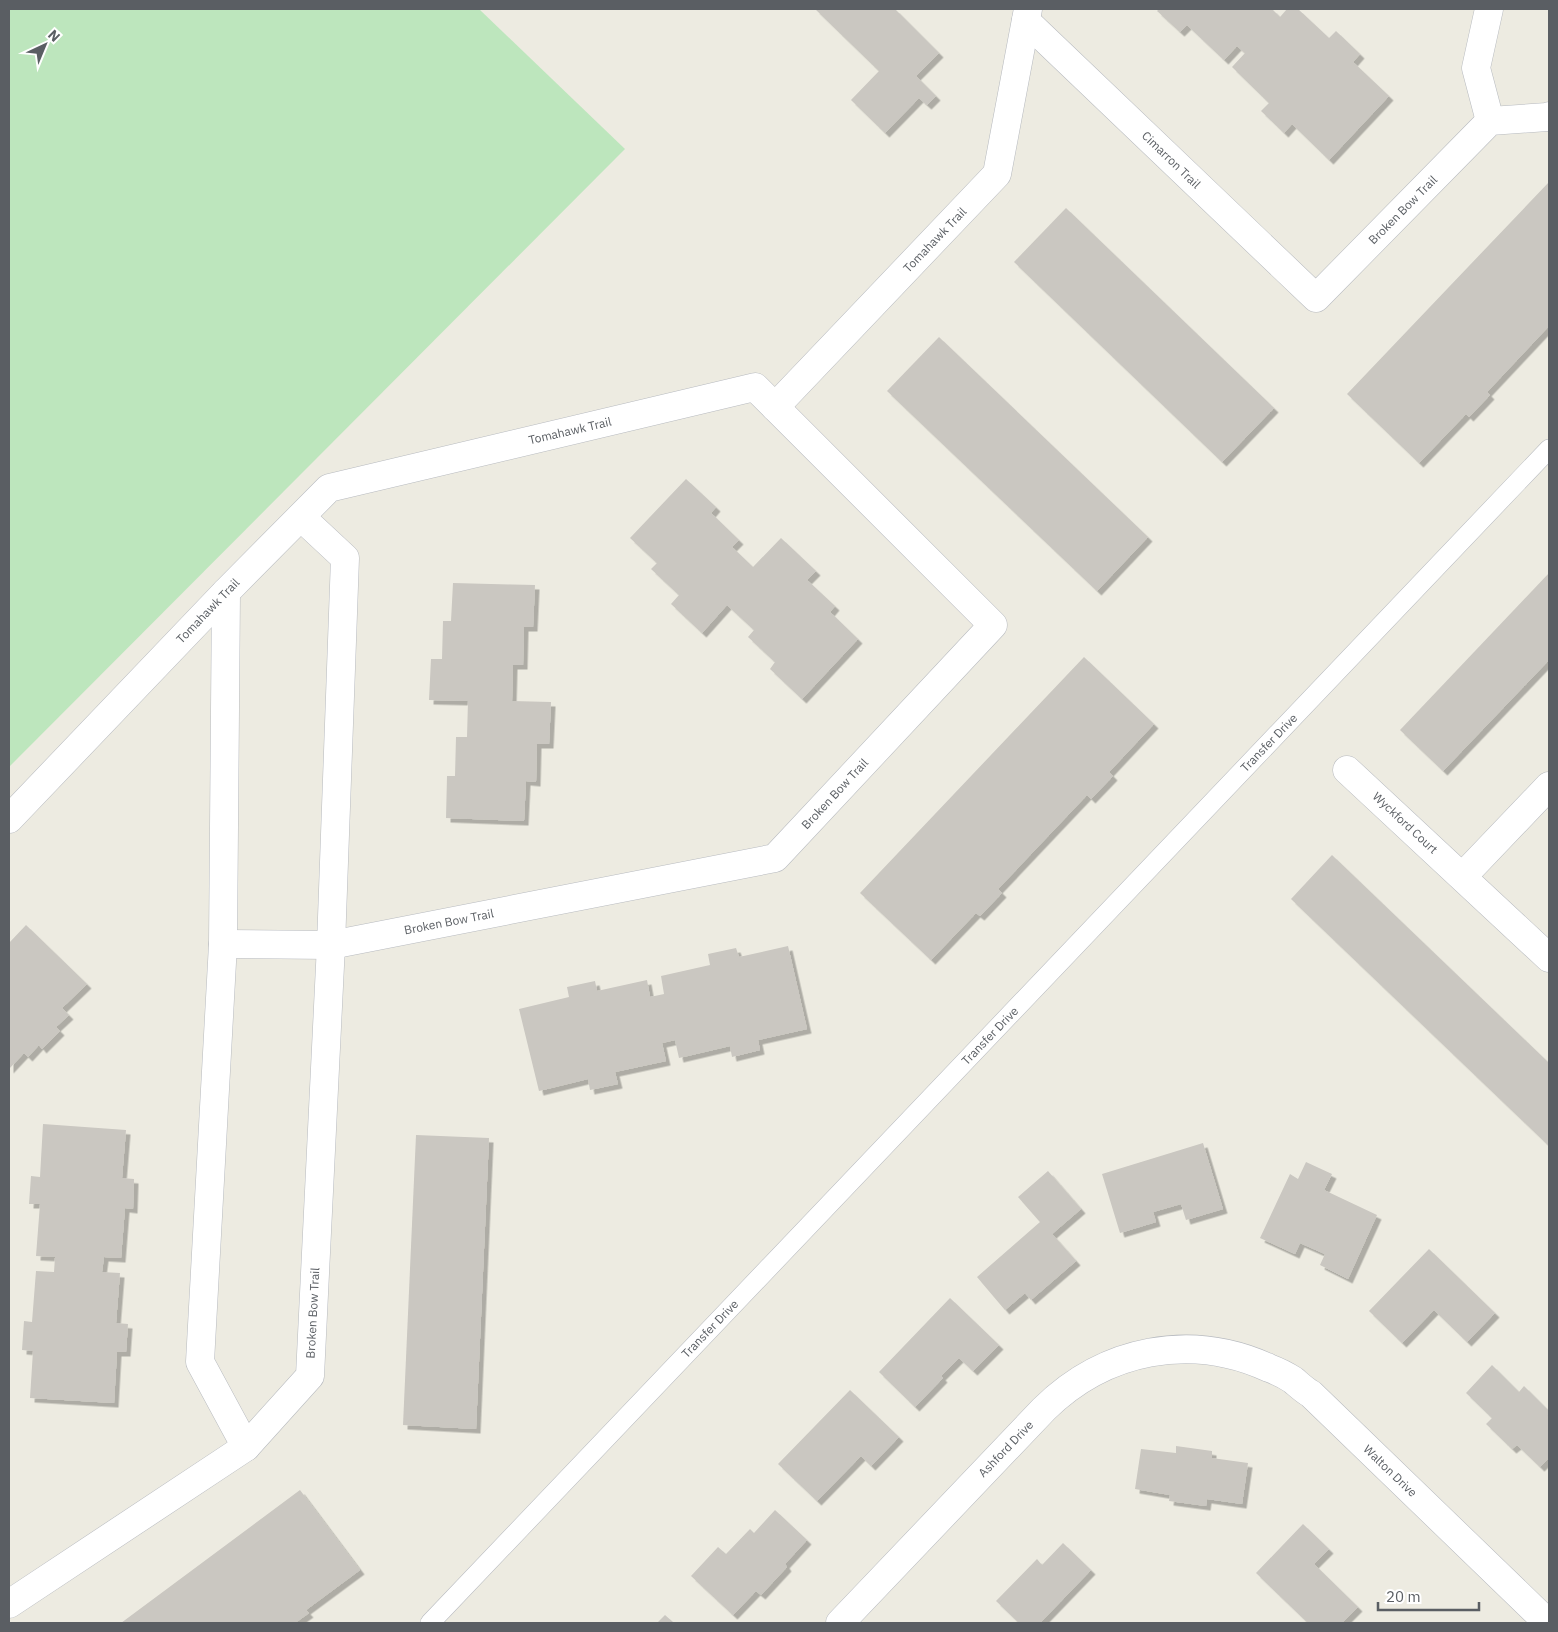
<svg xmlns="http://www.w3.org/2000/svg" width="1558" height="1632" font-family="'IBM Plex Sans',sans-serif">
  <defs>
    <filter id="shadow"><feDropShadow dx="4.5" dy="4.5" stdDeviation="0" flood-color="#0004"/></filter>
  </defs>
  <rect width="100%" height="100%" fill="#edebe1"/>
  <path fill="#bde6bd" d="M9,9h470l146,140 -616,618z"/>
  <g fill="#cac7c1" filter="url(#shadow)">
    <path d="M815,9h80l44,44 -23,23 20,20 -9,9 -8,-7 -34,35 -34,-33 28,-29z"/>
    <path d="M1159,9h113l8,8 7,-8h11l31,29 7,-7 24,23 -7,8 36,34 -60,64 -37,-36 -8,9 -23,-22 8,-8 -37,-36 13,-14 -8,-7 -13,14 -37,-35 -7,7 -23,-21z"/>
    <path d="M1549,182v144l-62,66 3,3 -21,22 -3,-3 -47,49 -72,-69z"/>
    <path d="M1066,208l208,200 -52,54 -208,-200z"/>
    <path d="M939,337l209,200 -51,54 -210,-200z"/>
    <path d="M686,479l30,28 -5,6 28,27 -7,7 21,20 28,-29 35,33 -9,9 28,26 -5,6 28,27 -56,60 -32,-30 5,-7 -27,-25 6,-7 -27,-25 -25,28 -31,-29 8,-9 -28,-26 6,-6 -27,-25z"/>
    <path d="M1549,573v87l-106,111 -43,-41z"/>
    <path d="M453,583l82,2 -2,42h-9l-1,38h-10l-1,36 39,1 -2,42h-12l-1,38 -10,-1 -2,40 -78,-3 1,-42h8l1,-39h11l1,-36 -39,-1 2,-41h11l1,-38h8z"/>
    <path d="M1084,657l70,67 -45,48 4,4 -22,23 -4,-4 -89,94 4,4 -22,23 -4,-3 -45,47 -71,-67z"/>
    <path d="M1332,855l217,208v83l-258,-247z"/>
    <path d="M26,925l61,59 -25,24 7,7 -13,12 4,4 -18,18 -3,-4 -11,12 -4,-4 -15,16v-126z"/>
    <path d="M788,946l19,83 -49,11 2,10 -28,7 -2,-11 -51,12 -4,-18 -13,3 4,18 -51,11 3,12 -28,6 -2,-11 -49,12 -20,-82 50,-12 -2,-10 28,-6 2,10 50,-11 3,17 14,-3 -3,-18 49,-11 -2,-11 28,-6 3,9z"/>
    <path d="M43,1124l83,6 -4,48 12,1 -1,30 -8,-1 -4,50 -17,-1 -2,15 18,1 -4,50 12,1 -2,28h-9l-3,51 -84,-5 3,-47 -11,-1 2,-29 8,1 4,-51 18,1 1,-15 -19,-1 4,-52h-11l2,-28 9,1z"/>
    <path d="M416,1135l73,3 -13,291 -73,-4z"/>
    <path d="M1203,1143l20,66 -37,11 -5,-16 -28,8 3,10 -36,11 -18,-59z"/>
    <path d="M1306,1162l26,12 -8,16 53,25 -29,64 -28,-14 5,-11 -25,-11 -5,11 -35,-16 30,-64 8,5z"/>
    <path d="M1048,1171l33,38 -29,25 24,27 -45,39 -6,-7 -20,17 -28,-33 63,-55 -22,-25z"/>
    <path d="M1429,1249l66,64 -28,29 -33,-32 -32,33 -33,-32z"/>
    <path d="M950,1298l49,47 -26,26 -14,-13 -18,18 2,2 -28,29 -36,-35z"/>
    <path d="M1492,1365l27,27 5,-6 25,25 -2,5 2,2v40l-9,9 -23,-22 -5,4 -26,-25 6,-6 -26,-25z"/>
    <path d="M850,1390l49,47 -28,29 -10,-10 -44,45 -39,-37z"/>
    <path d="M1176,1446l36,5v7l36,5 -6,41 -35,-5 -1,7 -37,-5 1,-6 -35,-6 6,-40 35,4z"/>
    <path d="M300,1490l60,80 -54,40 3,3 -14,10h-174z"/>
    <path d="M775,1510l32,30 -22,24 2,3 -26,28 -5,-4 -23,24 -42,-39 27,-29 8,7 24,-25 4,4z"/>
    <path d="M1303,1524l26,25 -15,15 44,43 -16,16h-34l-52,-50z"/>
    <path d="M1063,1543l28,27 -51,53h-21l-23,-22 41,-42 5,6z"/>
    <path d="M665,1615l9,8h-17z"/>
  </g>
  <g fill="none" stroke-linecap="round" stroke-linejoin="round">
    <defs>
      <path id="lane" d="M430,1623l1119,-1174"/>
      <g id="street">
        <path d="M1489,9l-13,59 14,53"/>
        <path d="M1026,21l290,277 174,-177 57,-4 2,-1"/>
        <path d="M775,407l222,-233 31,-165"/>
        <path d="M226,592l-3,352 -23,418 46,85"/>
        <path d="M1347,770l202,188"/>
        <path d="M9,819l217,-227 103,-104 426,-101 238,238 -218,233 -444,87 -108,-1"/>
        <path d="M1463,876l86,-90"/>
        <path d="M9,1604l237,-157 64,-71 21,-431 14,-387 -44,-41"/>
        <path d="M840,1623l204,-214c61,-60 147,-77 225,-41 8,3 18,8 24,12 6,5 11,10 18,14l237,229"/>
      </g>
    </defs>
    <use href="#lane" stroke="#b7babf" stroke-width="20"/>
    <use href="#street" stroke="#b7babf" stroke-width="29"/>
    <use href="#lane" stroke="#fff" stroke-width="19"/>
    <use href="#street" stroke="#fff" stroke-width="28"/>
  </g>
  <g text-anchor="middle" stroke-width="4" stroke-linejoin="round" paint-order="stroke">
    <g font-size="12" fill="#5a5e63" stroke="#fff">
      <text transform="translate(1171 160) rotate(44)" y="4">Cimarron Trail</text>
      <text transform="translate(1403 210) rotate(-45)" y="4">Broken Bow Trail</text>
      <text transform="translate(935 240) rotate(-46)" y="4">Tomahawk Trail</text>
      <text transform="translate(570 431) rotate(-13)" y="4">Tomahawk Trail</text>
      <text transform="translate(208 611) rotate(-46)" y="4">Tomahawk Trail</text>
      <text transform="translate(1269 743) rotate(-46)" y="4">Transfer Drive</text>
      <text transform="translate(835 794) rotate(-47)" y="4">Broken Bow Trail</text>
      <text transform="translate(1405 823) rotate(43)" y="4">Wyckford Court</text>
      <text transform="translate(449 922) rotate(-11)" y="4">Broken Bow Trail</text>
      <text transform="translate(990 1036) rotate(-46)" y="4">Transfer Drive</text>
      <text transform="translate(313 1313) rotate(-87)" y="4">Broken Bow Trail</text>
      <text transform="translate(710 1329) rotate(-46)" y="4">Transfer Drive</text>
      <text transform="translate(1006 1449) rotate(-46)" y="4">Ashford Drive</text>
      <text transform="translate(1390 1471) rotate(44)" y="4">Walton Drive</text>
    </g>
  </g>
  <rect width="1558" height="1632" fill="none" stroke="#5a5e63" stroke-width="20"/>
  <g transform="translate(45 45) rotate(44)" stroke="#ffffff" stroke-width="4" paint-order="stroke">
  <path d="M0-4L9 19L0 12L-9 19Z" fill="#5a5e63"/>
  <text y="-8" font-size="14" font-weight="bold" text-anchor="middle" fill="#5a5e63">N</text>
  </g>
  <path d="M1378 1602v8h101v-8" fill="none" stroke="#5a5e63" stroke-width="2.5"/>
  <text x="1386" y="1602" font-size="15" fill="#5a5e63" stroke="#ffffff" stroke-width="4" paint-order="stroke">20 m</text>
</svg>
